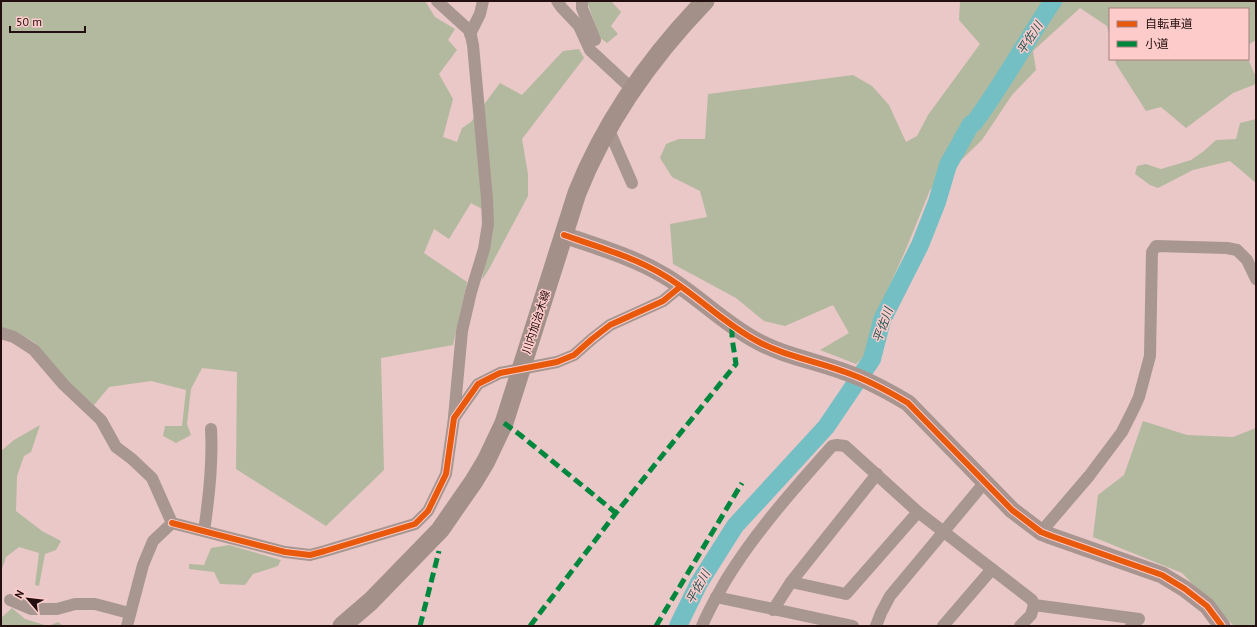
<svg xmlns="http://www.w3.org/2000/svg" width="1257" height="627" font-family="'PT Sans','Noto Sans JP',sans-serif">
  <rect width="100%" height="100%" fill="#e9c8c7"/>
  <g fill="#b3b99f">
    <path d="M1,1h424l10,16 20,12 -7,11 9,10 -18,24 14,25 -10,38 14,5 5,-14 9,-6 29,-39 22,12 41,-44 16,-2 5,9 -62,81 6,35v22l-39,73 -7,11 11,-65 -22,-12 -22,36 -15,-10 -10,24 43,29 -14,63 -72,13 3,112 -58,56 -90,-57 1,-97 -35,-4 -11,21 -4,35 4,11 -15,8 -13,-7 2,-10h17l4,-36 -35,-9 -42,6 -15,18 -25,-22 -34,-40 -18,-11 -16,-4z"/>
    <path d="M587,1h24l10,11 -10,14 7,8 -11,9 -8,-6z"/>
    <path d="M964,1h292v39l-8,5v-36h-138v30l-3,-13 -27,-18 -47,43 3,19 -24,25 -30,45 -52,50 -24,59 -34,76 -6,29 -10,10 -36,-14 29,-17 -16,-28 -48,21 -21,-5 -28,-23 -63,-34 -3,-40 37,-7 -7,-26 -28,-14 -12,-19 6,-14 13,-5h26l3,-45 145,-19 19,11 17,19 17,37 11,-6 11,-21 52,-71 -21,-24 1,-18z"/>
    <path d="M1115,59h133l8,18v7l-23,9 -47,35 -25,-21 -15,4 -30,-47z"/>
    <path d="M1256,119v64l-26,-22 -37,9 -35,18 -8,-3 -15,-11 2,-8 9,-2 15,5 30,-9 13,-9 12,-11 20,-1 4,-16z"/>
    <path d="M1143,421l44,14 46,2 23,-9v197l-22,1 -52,-53 -89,-36 5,-42 26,-20z"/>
    <path d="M40,425l-9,27 -7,4 -7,20 -1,35 26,20 19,10 -5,9 -11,4 -6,32 -4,-1 4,-32 -20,-6 -13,10 -5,15v-121l13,-11z"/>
    <path d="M229,545l52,15 -3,6 -25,8 -8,11 -25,-1 -6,-12 -25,-3v-5l15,1 7,-17z"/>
    <path d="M12,608l13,11 23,7 10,-4 5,4h-62v-8z"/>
  </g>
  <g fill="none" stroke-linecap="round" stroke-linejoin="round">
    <path stroke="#74bfc4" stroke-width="18" d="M678,626l21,-43 36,-57 91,-99 46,-68 10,-39 38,-75 17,-43 11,-37 23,-41 3,-1c29,-39 52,-82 79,-122"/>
    <g stroke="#a89790" stroke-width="12">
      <path d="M437,1l33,30 3,14 14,154 1,25 -4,25 -13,43 -9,39 -8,86"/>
      <path d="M557,1l5,7 17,18 11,24 42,39"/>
      <path d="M582,1v7l13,32"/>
      <path d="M470,34l10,-20 3,-13"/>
      <path d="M608,128l24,55"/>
      <path d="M1,333l13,4 20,13 30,35 37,35 15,27 16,12 20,19 20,45"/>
      <path d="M172,523l113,29 25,3 15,-4 90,-27 13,-13 18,-37 8,-56 24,-34 22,-11 57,-11 17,-7 18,-16 18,-14 53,-24 17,-14"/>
      <path d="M204,531c5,-33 9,-68 7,-102"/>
      <path d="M1041,532l48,-56 33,-44 12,-24 5,-11 11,-41 2,-104 4,-6 71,2 10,2 10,10 9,19"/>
      <path d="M791,582l55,12 72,-82"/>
      <path d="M716,597l137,29"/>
      <path d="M10,600l21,9h26l18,-5h20l34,9"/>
      <path d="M1034,605l105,14 -8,7"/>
      <path d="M773,610l18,-28 86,-108"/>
      <path d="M127,626l16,-61 10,-24 19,-18"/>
      <path d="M702,626c7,-17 15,-30 24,-46 30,-49 68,-91 106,-134l5,-1 8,1 73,66 114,88 2,5 -3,10 -11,11"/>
      <path d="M876,626l5,-13 9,-17 95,-114"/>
      <path d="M943,626l49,-57"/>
    </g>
    <path stroke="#a99590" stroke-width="17" d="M564,235c34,12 70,22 101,41 32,19 58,47 92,65 27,15 59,20 88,31 23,8 43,19 63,31l104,107 29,22 10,4 111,39 23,14 22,17 15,20"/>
    <path stroke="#a39189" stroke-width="19" d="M342,626l29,-25 69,-71 34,-49 12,-20 18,-38 73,-230c29,-73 74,-136 128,-192"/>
    <g stroke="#00873e" stroke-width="5" stroke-dasharray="10 5" stroke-linecap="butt">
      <path d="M504,423l15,11 97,79"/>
      <path d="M420,626l19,-75"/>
      <path d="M530,626l86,-113 120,-149 -4,-26v-12"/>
      <path d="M656,626l86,-143"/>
    </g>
    <defs>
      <g id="cycleway">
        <path d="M564,235c34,12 70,22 101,41 32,19 58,47 92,65 27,15 59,20 88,31 23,8 43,19 63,31l104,107 29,22 10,4 111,39 23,14 22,17 15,20"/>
        <path d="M172,523l113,29 25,3 15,-4 90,-27 13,-13 18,-37 8,-56 24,-34 22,-11 57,-11 17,-7 18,-16 18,-14 53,-24 17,-14"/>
      </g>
    </defs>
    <use href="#cycleway" stroke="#fdcbca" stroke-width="8"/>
    <use href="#cycleway" stroke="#e8590c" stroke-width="6"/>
  </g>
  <g text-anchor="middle" stroke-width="3" stroke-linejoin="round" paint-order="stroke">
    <g font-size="11" fill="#230f0f" stroke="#fdcbca">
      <text transform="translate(536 322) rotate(-72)" y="4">川内加治木線</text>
    </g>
    <g font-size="12" font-style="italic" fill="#25585a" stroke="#fdcbca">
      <text transform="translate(1030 38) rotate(-57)" y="4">平佐川</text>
      <text transform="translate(883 325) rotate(-70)" y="4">平佐川</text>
      <text transform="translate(698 587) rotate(-61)" y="4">平佐川</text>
    </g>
  </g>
  <rect width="1257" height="627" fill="none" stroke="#230f0f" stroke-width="4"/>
  <rect x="1109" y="8" width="140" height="52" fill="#fdcbca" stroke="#a6807f"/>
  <rect x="1117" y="21" width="20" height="6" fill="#e8590c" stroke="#a6807f"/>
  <text x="1145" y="28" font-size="12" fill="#230f0f">自転車道</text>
  <rect x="1117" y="41" width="20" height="6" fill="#00873e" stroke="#a6807f"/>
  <text x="1145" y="48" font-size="12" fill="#230f0f">小道</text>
  <g transform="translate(28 599) rotate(298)" stroke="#fdcbca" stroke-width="3" paint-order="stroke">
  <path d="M0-3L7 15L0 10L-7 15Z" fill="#230f0f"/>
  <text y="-6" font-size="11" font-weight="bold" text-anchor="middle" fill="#230f0f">N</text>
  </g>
  <path d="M10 26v6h75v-6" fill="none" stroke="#230f0f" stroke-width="2"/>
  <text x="16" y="26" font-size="12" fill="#230f0f" stroke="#fdcbca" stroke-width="3" paint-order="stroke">50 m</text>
</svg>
